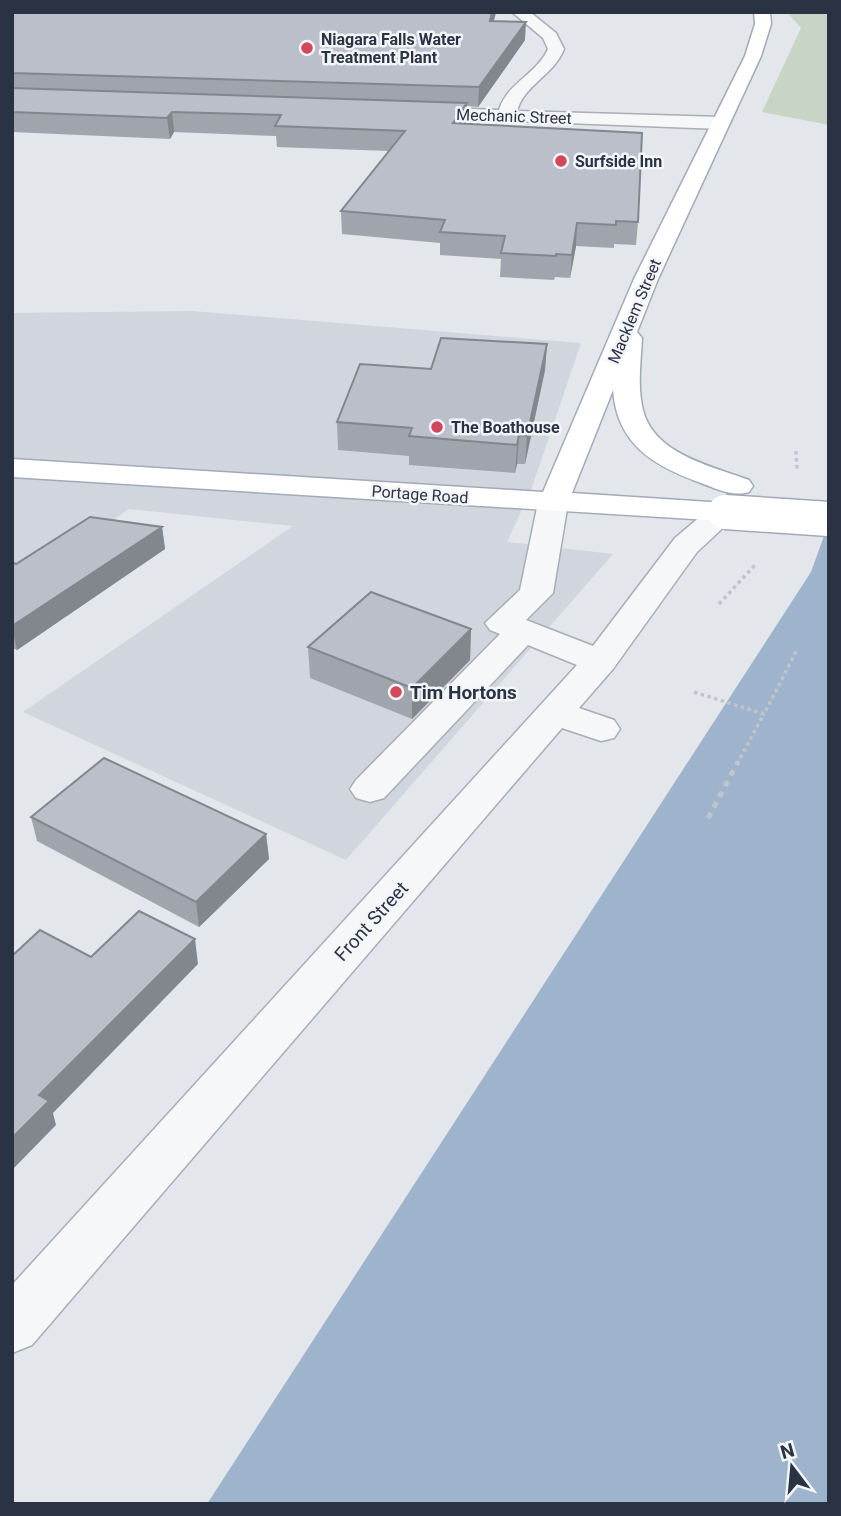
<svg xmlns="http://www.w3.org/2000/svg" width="841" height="1516" font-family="Roboto,sans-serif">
  <rect width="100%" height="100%" fill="#e3e6eb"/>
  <path fill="#d1d5dd" d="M192,311l389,32 -50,147 -24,52 106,12 -267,306 -323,-148 270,-186 -164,-17 -117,81v-277z"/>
  <path fill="#c8d5c4" d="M787,12h42v113l-67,-13 39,-84z"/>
  <path fill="#9eb3cc" d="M829,522v982h-622l604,-932z"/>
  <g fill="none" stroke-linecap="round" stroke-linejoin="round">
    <defs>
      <g id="minor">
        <path d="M512,12h18l26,21 8,16c-10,26 -40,36 -47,62l204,6 9,6 -9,6 -311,-12 -2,-4 2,-4 7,-2 82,3c8,-27 38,-36 49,-61l-5,-11z"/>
        <path d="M553,494l11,3 4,6 -15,90 -27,27 67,26 82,-108 39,-33 11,-2 11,2 4,7 -43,40 -84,117 -34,39 35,12 6,9 -6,9 -13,3 -39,-13 -530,617 -20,8v-68l565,-620 -49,-20 -144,153 -14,4 -14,-4 -6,-9 6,-9 144,-146 -10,-4 -5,-7 35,-33 18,-87 4,-6z"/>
      </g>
      <path id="major" d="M754,12h16l1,12 -10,32 -103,223 -21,53 5,6c-1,23 -5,48 1,72 11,44 68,56 106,70l4,6 -4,6c-17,5 -32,-3 -48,-9 -47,-17 -84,-38 -88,-93l-41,103 153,10 11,2 4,7 -4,7 -11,2 -713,-44v-18l531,33 91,-213 111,-223 10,-32z"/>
    </defs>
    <use href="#minor" stroke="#a8adb6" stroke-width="3"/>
    <use href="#major" stroke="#a2aab7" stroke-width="3"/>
    <g stroke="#c1c4ca" stroke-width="3.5" stroke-dasharray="3.5 3.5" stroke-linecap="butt">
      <path d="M796,451l1,18"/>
      <path d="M719,604l37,-40"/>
      <path d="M694,692l70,22 33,-64"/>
      <path d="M737,764l27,-50"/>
    </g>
    <path stroke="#c1c4ca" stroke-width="5" stroke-dasharray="6 6" stroke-linecap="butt" d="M708,818l30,-56"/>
    <use href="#minor" fill="#f6f7f9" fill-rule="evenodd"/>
    <use href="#major" fill="#fff" fill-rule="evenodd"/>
    <defs>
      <path id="major-bridge" d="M725,512l104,7"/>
    </defs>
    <use href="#major-bridge" stroke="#a2aab7" stroke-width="37" stroke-linecap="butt"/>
    <use href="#major-bridge" stroke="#fff" stroke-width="34"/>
  </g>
  <g fill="#a0a4ad">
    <path d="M12,12h484l-2,9 31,19 -47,67 -11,-1v17l171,99 -2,23 -22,-1v4l-38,-2 -6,32 -15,-1 -1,3 -54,-3 1,-18 -61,-4v-12l-98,-9 -1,-23 48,-60 -112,-4 -1,-11 -102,-4 -4,7 -158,-7z"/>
    <path d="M547,344l-2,26 -20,94h-8l-2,9 -106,-8v-9l-71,-6 -1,-28 94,-53z"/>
    <path d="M162,527l3,22 -148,101 -5,-2v-86l4,2z"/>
    <path d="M471,629l-1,31 -58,59 -102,-41 -2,-31z"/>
    <path d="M31,817l235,17 3,25 -70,68 -162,-86z"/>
  </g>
  <g fill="#82868d">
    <path d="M492,12h4l-7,27 1,-18z"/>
    <path d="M526,22l-1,18 -47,67 1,-20z"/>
    <path d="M467,103v20h-14z"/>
    <path d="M172,112l2,20 -4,7 -3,-21z"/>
    <path d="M577,223l-1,23 -6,32 2,-23z"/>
    <path d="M547,344l-2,26 -20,94 2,-28z"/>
    <path d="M519,435l-2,29 -2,9 2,-28z"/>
    <path d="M162,527l3,22 -148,101 -5,-24z"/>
    <path d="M471,629l-1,31 -58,59v-31z"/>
    <path d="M266,834l3,25 -70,68 -3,-25z"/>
    <path d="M195,939l3,25 -145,149 3,12 -44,45v-32l27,-43z"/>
  </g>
  <g fill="#babfc9" stroke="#82868d" stroke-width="2">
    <path d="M12,12h480l-2,9 36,1 -47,65 -467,-14z"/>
    <path d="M12,88l455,15 -14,20 189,10 -4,89 -22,-1v4l-39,-2 -5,32 -16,-1v2l-55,-3 4,-17 -65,-4 5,-12 -104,-9 64,-80 -130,-5 6,-11 -109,-3 -5,6 -155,-6z"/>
    <path d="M441,338l106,6 -20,92 -8,-1 -2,10 -108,-9 3,-8 -75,-6 23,-58 71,5z"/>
    <path d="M90,517l72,10 -150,99v-64l4,2z"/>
    <path d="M371,592l100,37 -59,59 -104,-41z"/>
    <path d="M104,758l162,76 -70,68 -165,-85z"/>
    <path d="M139,911l56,28 -156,156 10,6 -37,37v-182l28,-26 51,27z"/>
  </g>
  <g fill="#d2475a" stroke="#f3f5f8" stroke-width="2.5">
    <circle cx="307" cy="48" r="7"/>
    <circle cx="561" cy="161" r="7"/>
    <circle cx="437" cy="427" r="7"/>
    <circle cx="396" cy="692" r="7"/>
  </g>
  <g text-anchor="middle" stroke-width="5" stroke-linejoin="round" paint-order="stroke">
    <g font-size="16" font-weight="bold" fill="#2a3344" stroke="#f3f5f8" text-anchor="start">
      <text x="321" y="45">Niagara Falls Water<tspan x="321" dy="18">Treatment Plant</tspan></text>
      <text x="575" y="167">Surfside Inn</text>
      <text x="451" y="433">The Boathouse</text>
    </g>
    <g font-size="16" fill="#2a3344" stroke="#f3f5f8">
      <text transform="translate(514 116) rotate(2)" y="6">Mechanic Street</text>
      <text transform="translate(634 311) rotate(-67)" y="6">Macklem Street</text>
      <text transform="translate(420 494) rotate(4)" y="6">Portage Road</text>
    </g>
    <g font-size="19" font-weight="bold" fill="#2a3344" stroke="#f3f5f8" text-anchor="start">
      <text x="410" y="699">Tim Hortons</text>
    </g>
    <g font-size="19" fill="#2a3344" stroke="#f3f5f8">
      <text transform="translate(371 921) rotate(-48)" y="7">Front Street</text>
    </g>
  </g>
  <rect width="841" height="1516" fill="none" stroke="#2a3344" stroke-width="28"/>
  <g transform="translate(792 1467) rotate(344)" stroke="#f3f5f8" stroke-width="5" paint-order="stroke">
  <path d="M0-5L12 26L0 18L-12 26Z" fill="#2a3344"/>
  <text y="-10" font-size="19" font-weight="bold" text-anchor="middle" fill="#2a3344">N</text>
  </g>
</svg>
